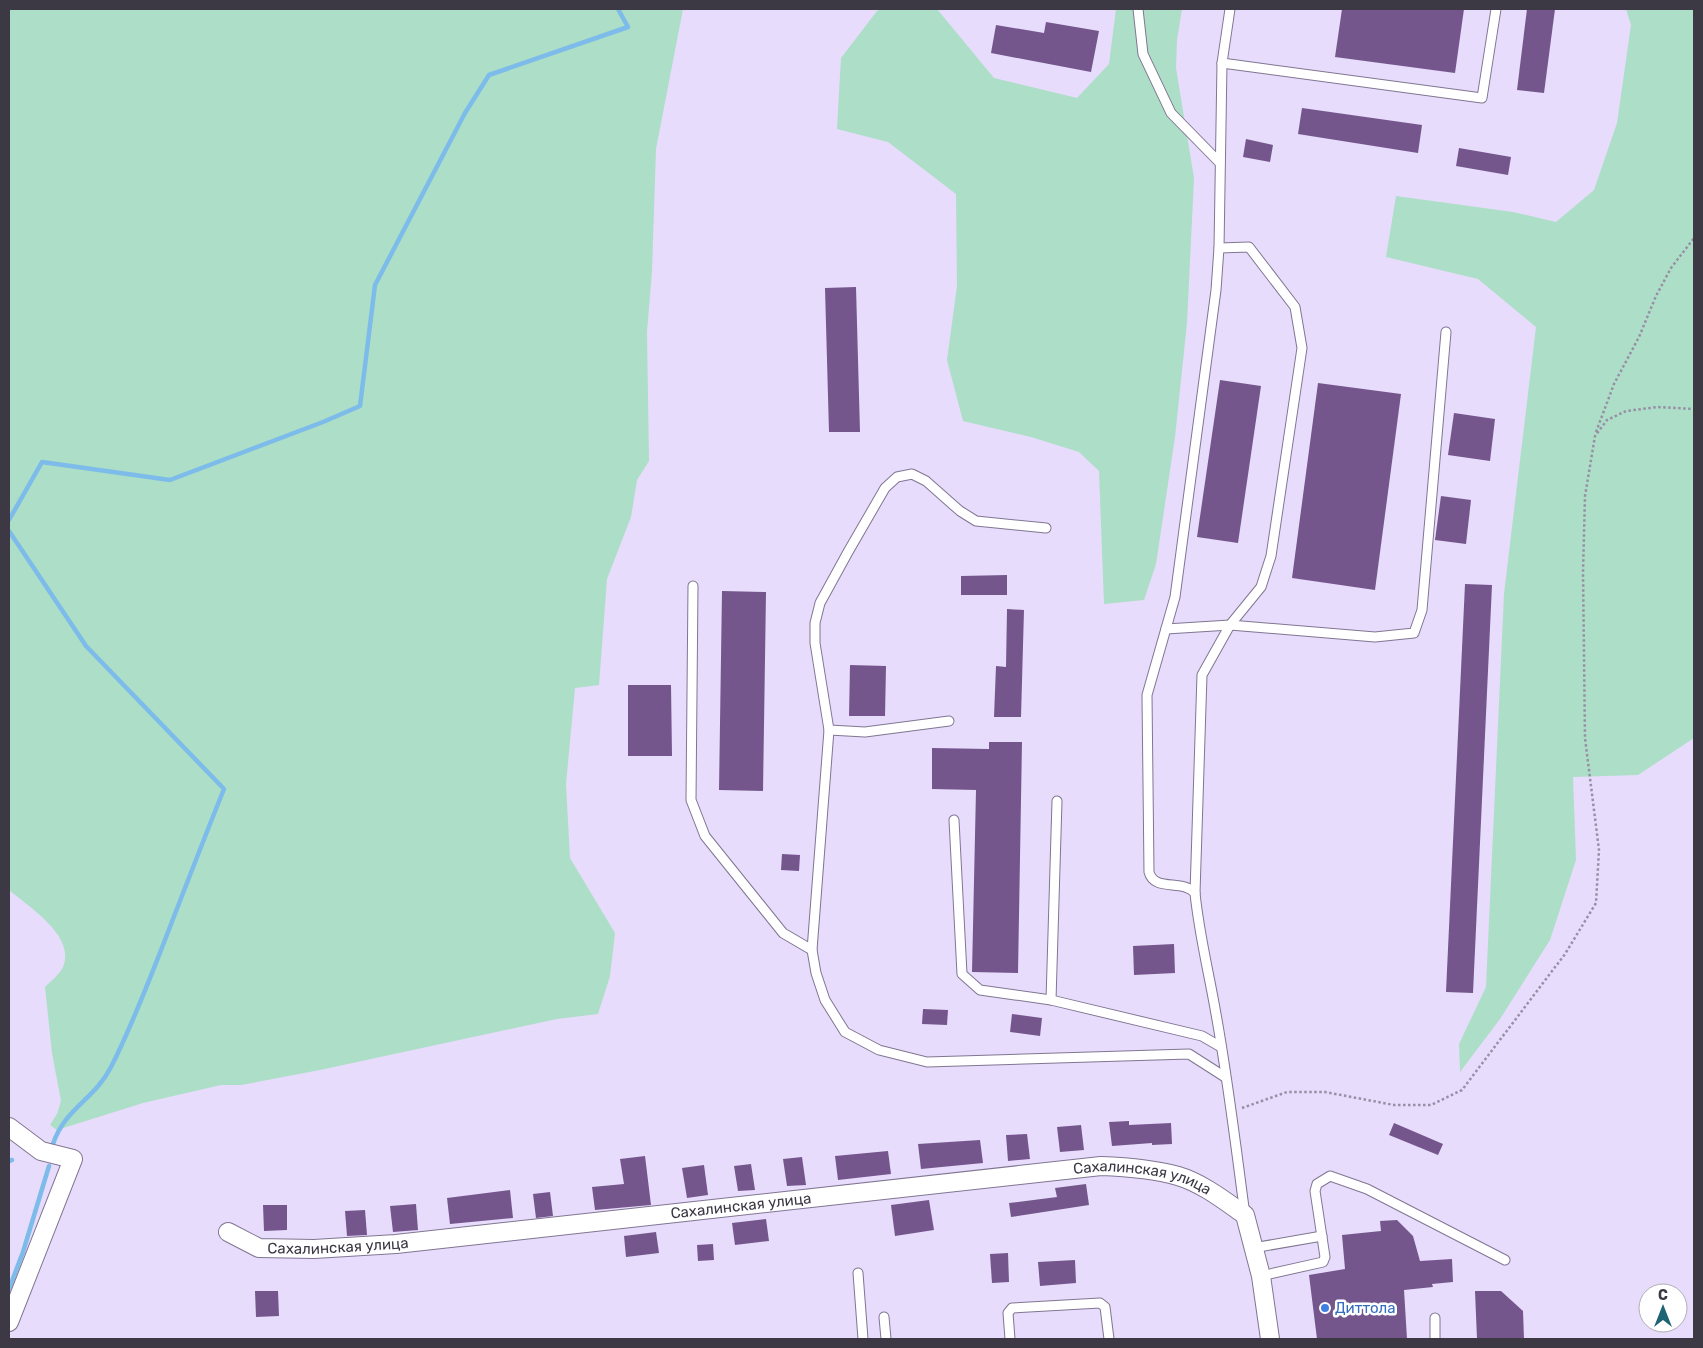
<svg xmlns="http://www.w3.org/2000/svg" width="1703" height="1348" font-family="Rubik,sans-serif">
  <rect width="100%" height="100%" fill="#e7dcfb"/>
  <g fill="#addec7">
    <path d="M9,9h674l-27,140 -4,122 -5,61 2,129 -12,19 -6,37 -24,62 -8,106 -24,3 -9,96 4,74 45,75 -5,43 -12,38 -41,5 -237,51 -79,15h-20l-78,18 -86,27 -7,-5 7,-11 4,-13 -9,-48 -7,-66c6,-6 15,-13 18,-20 13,-31 -34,-60 -54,-77z"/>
    <path d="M881,9h56l57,69 83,20 32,-34 7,-55h66l-5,31 -1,28 18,110 -7,145 -12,114 -19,127 -12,36 -40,4 -5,-133 -20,-19 -48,-15 -68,-16 -16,-61 10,-74 -1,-92 -68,-52 -51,-13 4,-71 36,-47z"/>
    <path d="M1626,9h68v729l-56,37 -65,2 3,83 -26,80 -50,79 -40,53 -1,-28 27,-57 18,-393 32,-267 -58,-48 -92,-22 10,-61 117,16 43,10 38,-32 23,-67 14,-98z"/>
  </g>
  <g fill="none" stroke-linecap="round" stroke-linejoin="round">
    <g stroke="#7dbcea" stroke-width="4.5">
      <path d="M9,520l33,-58 128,18 153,-58 37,-16 15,-121 90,-172 24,-38 139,-48 -10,-18"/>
      <path d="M9,531l77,115 138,143c-21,52 -41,104 -61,156 -16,41 -32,83 -52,122 -16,32 -46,41 -58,77"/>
      <path d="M9,1161l3,-1"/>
      <path d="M9,1289l14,-37 26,-86"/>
    </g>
  </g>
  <g fill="#74568d">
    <path d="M1342,9h122l-9,64 -120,-16z"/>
    <path d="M1527,9h28l-11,84 -27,-3z"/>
    <path d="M1046,22l53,9 -8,41 -100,-19 5,-28 48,8z"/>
    <path d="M1302,108l120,17 -4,28 -120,-19z"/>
    <path d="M1246,139l27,6 -3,17 -27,-5z"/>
    <path d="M1459,148l52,9 -3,18 -52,-9z"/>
    <path d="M856,287l4,145h-31l-4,-144z"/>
    <path d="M1220,380l41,6 -23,157 -41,-6z"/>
    <path d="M1318,383l83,11 -26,196 -83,-12z"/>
    <path d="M1454,413l41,6 -5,42 -42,-6z"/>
    <path d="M1441,496l30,4 -5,44 -31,-4z"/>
    <path d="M1007,575v20h-46v-19z"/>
    <path d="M1465,584l27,1 -19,408 -27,-1z"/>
    <path d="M722,591l44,1 -3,199 -44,-1z"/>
    <path d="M1007,609l17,1 -3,107h-27l2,-51 10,1z"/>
    <path d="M850,665l36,1 -1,50h-36z"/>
    <path d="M628,685h43l1,71h-44z"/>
    <path d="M989,742h33l-4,231 -46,-1 4,-182 -44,-1v-41l57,1z"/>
    <path d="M782,854l18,1 -1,16 -18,-1z"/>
    <path d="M1174,944l1,29 -41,2 -1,-29z"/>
    <path d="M923,1009l25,1 -1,15 -25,-1z"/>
    <path d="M1012,1014l30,4 -2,18 -30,-4z"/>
    <path d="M1129,1121v4l42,-2 1,21 -20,1v-2l-40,3 -3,-24z"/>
    <path d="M1394,1123l49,21 -5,11 -49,-20z"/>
    <path d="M1081,1125l3,25 -24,2 -3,-25z"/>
    <path d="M1027,1134l3,25 -22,2 -2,-26z"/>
    <path d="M980,1140l3,23 -62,6 -3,-25z"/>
    <path d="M888,1151l3,23 -53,6 -3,-24z"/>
    <path d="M645,1156l6,49 -56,5 -3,-23 32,-3 -4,-25z"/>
    <path d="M802,1157l4,28 -19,1 -4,-27z"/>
    <path d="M751,1164l4,26 -17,1 -4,-25z"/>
    <path d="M704,1165l4,30 -21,3 -5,-30z"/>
    <path d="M1086,1184l3,21 -78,12 -2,-14 48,-6 -2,-9z"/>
    <path d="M510,1190l3,28 -63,6 -3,-26z"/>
    <path d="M550,1192l3,24 -17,2 -3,-24z"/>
    <path d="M929,1200l5,30 -39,6 -4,-31z"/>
    <path d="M416,1204l2,26 -25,2 -3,-26z"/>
    <path d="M263,1205h24v25l-23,1z"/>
    <path d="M365,1210l2,25 -20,1 -2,-25z"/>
    <path d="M766,1219l3,22 -34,4 -3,-22z"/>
    <path d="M1397,1220l16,16 7,25 32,-2 1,23 -21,2 1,3 -29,3 3,49h-90l-8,-64 36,-6 -3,-34 39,-4 -1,-10z"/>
    <path d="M656,1232l3,21 -33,4 -2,-21z"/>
    <path d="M713,1244l1,16 -16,1 -1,-16z"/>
    <path d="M1008,1253l1,29 -17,1 -2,-29z"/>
    <path d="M1075,1260l1,23 -36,3 -2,-24z"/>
    <path d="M255,1291h23l1,25 -23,1z"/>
    <path d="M1475,1291h26l22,20 1,28h-47z"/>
  </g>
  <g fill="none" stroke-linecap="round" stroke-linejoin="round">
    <defs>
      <g id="service">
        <path d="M1138,9l5,45 28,59 49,50"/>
        <path d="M1230,9l-8,54 -3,185 -3,42 -41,307 -28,98 2,177c5,20 34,7 46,21 4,41 14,80 21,121 12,66 20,134 29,201"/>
        <path d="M1222,63l260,35 14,-89"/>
        <path d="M693,586l-2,214 14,36 78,97 29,17 4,23 9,27 20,32 34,18 48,12 262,-8 36,23"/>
        <path d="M1166,629l64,-4 145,12 39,-4 8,-23 24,-278"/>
        <path d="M829,730l36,2 84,-11"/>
        <path d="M954,820l8,154 18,16 71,10 151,36 19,11"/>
        <path d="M1195,893l7,-218 28,-50 31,-38 10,-31 31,-208 -7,-41 -46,-60 -30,1"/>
        <path d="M812,950l17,-220 -14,-87v-20l5,-20 28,-51 37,-64 12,-11 15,-3 14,7 34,30 16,10 70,7"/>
        <path d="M1051,1000l6,-199"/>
        <path d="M1253,1248l69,-12"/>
        <path d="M858,1273l5,66"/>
        <path d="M1261,1276l62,-14 2,-5 -10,-66 2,-7 13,-8 37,13 138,71"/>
        <path d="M884,1317l2,22"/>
        <path d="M1435,1318v21"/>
        <path d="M1010,1339l-2,-26 4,-5 88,-5 5,4 4,32"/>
      </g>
      <g id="minor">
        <path d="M9,1127l32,24 32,8 -64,163"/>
        <path id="s1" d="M228,1232l31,16 55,1 82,-5 705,-78c26,1 52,3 77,10 24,7 47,25 67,39l16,61 9,63"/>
      </g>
    </defs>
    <use href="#service" stroke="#807692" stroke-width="11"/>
    <use href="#minor" stroke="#807692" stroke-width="20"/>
    <g stroke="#978fa6" stroke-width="2.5" stroke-dasharray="2.5 2.5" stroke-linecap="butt">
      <path d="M1596,432l18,-48 25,-47 17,-41 15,-28 23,-30"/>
      <path d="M1242,1108l45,-16h38l69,13h37l31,-15 103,-136 31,-51 3,-53 -14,-112 -2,-166 2,-76 10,-60 12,-16 19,-9 32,-4 36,2"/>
    </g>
    <use href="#service" stroke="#fff" stroke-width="9"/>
    <use href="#minor" stroke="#fff" stroke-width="18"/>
  </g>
  <circle fill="#3f7fe0" stroke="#fff" stroke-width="2" cx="1325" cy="1308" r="5"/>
  <g text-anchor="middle" stroke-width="5" stroke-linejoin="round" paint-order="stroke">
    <g font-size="15" fill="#3c3844" stroke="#fff">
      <text dy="5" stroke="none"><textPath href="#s1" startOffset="924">Сахалинская улица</textPath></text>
      <text dy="5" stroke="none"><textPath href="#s1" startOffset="519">Сахалинская улица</textPath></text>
      <text dy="5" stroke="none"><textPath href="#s1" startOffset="114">Сахалинская улица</textPath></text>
    </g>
    <g font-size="15" fill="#366cbe" stroke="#fff" text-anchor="start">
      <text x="1335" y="1313">Диттола</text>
    </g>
  </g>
  <rect width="1703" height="1348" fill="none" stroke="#3c3844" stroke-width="20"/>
  <g transform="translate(1663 1308)"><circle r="24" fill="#ffffff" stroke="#b1afb4"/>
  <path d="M0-4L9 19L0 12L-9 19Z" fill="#1f6475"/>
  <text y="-8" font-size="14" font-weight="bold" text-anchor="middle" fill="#3c3844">С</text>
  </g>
</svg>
